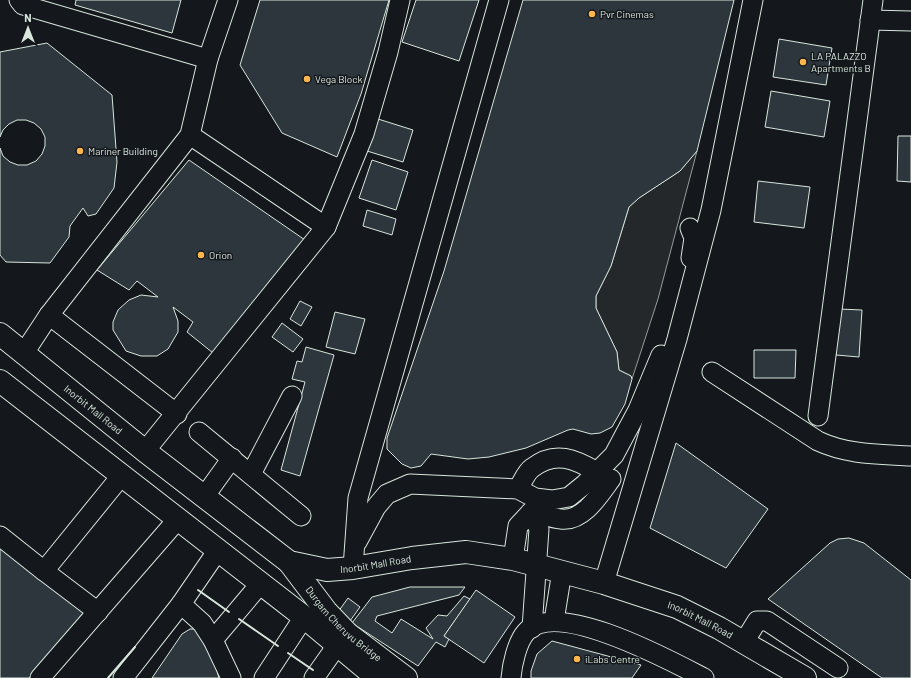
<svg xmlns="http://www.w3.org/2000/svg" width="911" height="678" font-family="Barlow,sans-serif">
  <rect width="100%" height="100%" fill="#14181c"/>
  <path fill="#24282b" stroke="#939e99" d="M697,151l-39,148 -26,80 -1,-3 -12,-6 -2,-18 -21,-44v-12l15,-30 18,-59 10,-9 41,-27z"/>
  <g fill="#2c363c" stroke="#d8e6dc">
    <path d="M76,0h105l-9,33 -97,-28z"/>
    <path d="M260,0h129l-28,94 -24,63 -55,-24 -42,-68z"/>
    <path d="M416,0h63l-20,61 -57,-19z"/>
    <path d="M523,0h211l-37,151 -17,20 -41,27 -10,9 -18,59 -15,30v12l21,44 2,18 12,6 1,3 -7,25 -13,23 -12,6 -9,1 -18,-5 -5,1 -42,18 -37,9 -21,2 -37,-5 -10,12 -10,2 -9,-4 -15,-15v-11l57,-167z"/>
    <path d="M779,39l53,9 -6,37 -53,-8z"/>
    <path d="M47,43l65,52 5,67 -3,26 -18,26 -8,2 -5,-8 -13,18 -1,11 -19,26 -44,-1 -6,-7v-107l3,8 7,6 8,3h9l9,-4 6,-7 3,-8v-9l-4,-8 -7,-6 -8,-3h-9l-8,4 -6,6 -3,7v-85z"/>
    <path d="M771,91l59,10 -6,36 -59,-10z"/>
    <path d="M378,119l35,11 -10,32 -36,-11z"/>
    <path d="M898,136h13v46l-14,-1z"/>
    <path d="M189,160l116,80 -92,113 -26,-21 6,-10 -20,-15 5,14v11l-10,17 -11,7h-16l-15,-5 -13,-21v-8l5,-12 11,-10 12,-5 17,2 -21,-16 -8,9 -32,-20z"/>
    <path d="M372,160l36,12 -12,38 -37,-12z"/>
    <path d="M758,181l52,6 -6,41 -50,-6z"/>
    <path d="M367,210l29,9 -4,16 -29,-9z"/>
    <path d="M300,301l12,6 -11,19 -11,-7z"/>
    <path d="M839,309l23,1 -3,47 -23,-2z"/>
    <path d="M335,312l30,7 -10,35 -29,-7z"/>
    <path d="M282,323l21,16 -10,13 -21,-15z"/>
    <path d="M306,347l28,8 -34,121 -19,-6 24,-88 -13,-3 5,-18 5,1z"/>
    <path d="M754,350h42l-1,28h-41z"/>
    <path d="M676,443l92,66 -42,59 -76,-40z"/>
    <path d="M849,538l15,5 47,37v98h-29l-114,-79 62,-56 8,-4z"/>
    <path d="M0,539l87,71 -58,68h-29z"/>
    <path d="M410,587h55l-6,8 -82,21 -2,5 17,12 9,-14 32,20 -7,-11 12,-13 9,1 17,-20 6,3 -26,37 5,3 -4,8 -9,-5 -18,24 -66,-43 20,-26z"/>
    <path d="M476,590l39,27 -31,46 -40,-27z"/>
    <path d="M348,598l12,9 -10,14 -12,-9z"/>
    <path d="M190,629h6l12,11 11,38h-67l30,-44z"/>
    <path d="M552,641l89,24 -9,13h-101v-7l6,-17z"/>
  </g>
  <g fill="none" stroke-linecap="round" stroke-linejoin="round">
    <defs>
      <g id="minor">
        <path d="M19,0l4,5 185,54"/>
        <path d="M870,20l41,1"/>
        <path d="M190,135l136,92"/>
        <path d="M690,228l4,10 -3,20"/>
        <path d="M49,315l128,99"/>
        <path d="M24,353l25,-38 141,-180 18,-76 20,-59"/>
        <path d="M712,372l106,69c30,14 61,13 93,15"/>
        <path d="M818,416l55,-416"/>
        <path d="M199,432l102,84"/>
        <path d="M145,451l181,-224 38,-93 24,-82 12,-52"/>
        <path d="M251,474l41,-78"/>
        <path d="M518,489c4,-6 8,-17 14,-21 23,-18 43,-9 65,4"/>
        <path d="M204,497l28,-39"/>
        <path d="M531,512c10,2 20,6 30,7 22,3 39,-25 50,-40"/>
        <path d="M0,536l44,35 78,-96"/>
        <path d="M357,542l19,-35 11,-13 23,-10 108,5 17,9 17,2 17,-3 16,-13 29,-29 24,-45 23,-55"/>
        <path d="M513,559l5,-33 13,-14 8,17 -7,99"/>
        <path d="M353,568l5,-70 141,-498"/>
        <path d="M44,571l54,41"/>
        <path d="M604,583l73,-244 34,-129 42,-210"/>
        <path d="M181,604l21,19 11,17 18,38"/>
        <path d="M554,621l8,-50"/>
        <path d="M213,640l48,-57"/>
        <path d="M744,642l13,-21h10l71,47"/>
        <path d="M40,678l138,-159"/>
        <path d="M123,678l58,-74 37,-54"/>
        <path d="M264,678l40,-61"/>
        <path d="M314,678l24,-34"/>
        <path d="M511,678c1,-13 6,-36 15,-46 30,-34 145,29 178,46"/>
      </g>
      <g id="major">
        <path id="s1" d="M0,334l145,117 144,111 38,8 26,-2 59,-10 54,-6 47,7 91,24 73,24 42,21 86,50"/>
        <path d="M0,381l304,236 73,61"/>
        <path id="s2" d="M289,562l37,49 22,23 58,44"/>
      </g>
    </defs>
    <use href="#minor" stroke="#d8e6dc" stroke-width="21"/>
    <use href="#major" stroke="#d8e6dc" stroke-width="24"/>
    <use href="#minor" stroke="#14181c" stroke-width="19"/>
    <use href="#major" stroke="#14181c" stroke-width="22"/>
    <g stroke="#d8e6dc" stroke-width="2">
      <path d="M198,590l31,22"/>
      <path d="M239,619l39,27"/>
      <path d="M288,653l25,17"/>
      <path d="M108,678l27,-31"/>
    </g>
  </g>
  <g fill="#ffb74d" stroke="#14181c" stroke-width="1.5">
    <circle cx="592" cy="14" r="4"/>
    <circle cx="803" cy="62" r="4"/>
    <circle cx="307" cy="79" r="4"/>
    <circle cx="80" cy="151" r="4"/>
    <circle cx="201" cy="255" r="4"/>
    <circle cx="577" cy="659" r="4"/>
  </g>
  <g text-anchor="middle" stroke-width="3" stroke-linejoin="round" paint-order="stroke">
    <g font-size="10" fill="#d8e6dc" stroke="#14181c" text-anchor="start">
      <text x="600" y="18">Pvr Cinemas</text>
      <text x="811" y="60">LA PALAZZO<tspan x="811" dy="12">Apartments B</tspan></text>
      <text x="315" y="83">Vega Block</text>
      <text x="88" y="155">Mariner Building</text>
      <text x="209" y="259">Orion</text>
      <text x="585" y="663">iLabs Centre</text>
    </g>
    <g font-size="10" fill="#d8e6dc" stroke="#14181c">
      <text dy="4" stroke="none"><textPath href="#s1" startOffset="120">Inorbit Mall Road</textPath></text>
      <text dy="4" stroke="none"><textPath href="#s1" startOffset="456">Inorbit Mall Road</textPath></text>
      <text dy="4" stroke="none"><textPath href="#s1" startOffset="792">Inorbit Mall Road</textPath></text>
      <text dy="4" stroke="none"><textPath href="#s2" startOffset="83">Durgam Cheruvu Bridge</textPath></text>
    </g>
  </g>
  <g transform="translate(28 28)" stroke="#14181c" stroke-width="3" paint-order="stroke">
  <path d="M0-3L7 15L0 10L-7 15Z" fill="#d8e6dc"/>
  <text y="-6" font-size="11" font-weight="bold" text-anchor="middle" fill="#d8e6dc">N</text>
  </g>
</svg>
